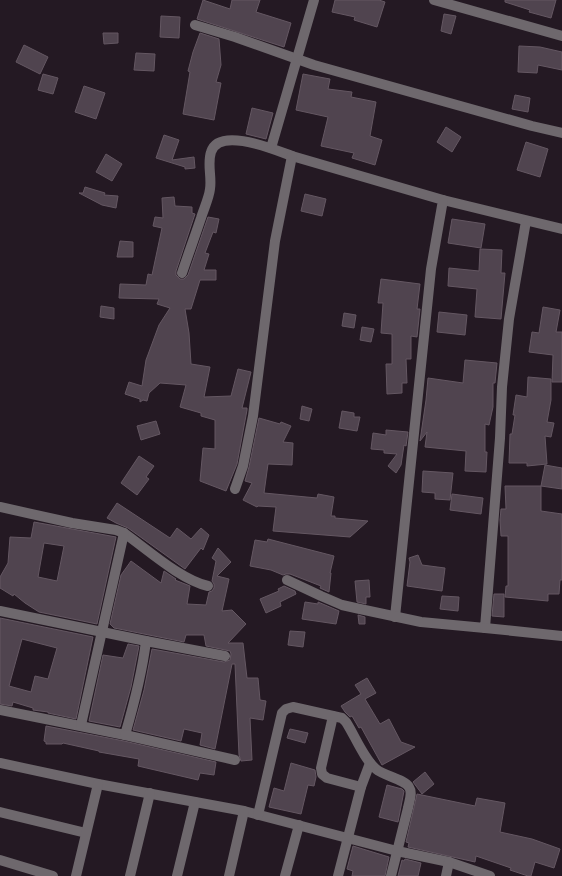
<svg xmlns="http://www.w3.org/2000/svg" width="562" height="876" font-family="'Space Grotesk',sans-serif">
  <rect width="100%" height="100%" fill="#241923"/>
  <g fill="#50444f" stroke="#645762" fill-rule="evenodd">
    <path d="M203,0l27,9 2,-9h28l-4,12 35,11 -7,24 -87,-28z"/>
    <path d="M335,0h44l6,2 -8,25 -23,-7 1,-3 -23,-5z"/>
    <path d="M505,0h51l-5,18 -22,-6 1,-2 -25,-8z"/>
    <path d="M444,14l12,2 -5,18 -10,-3z"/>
    <path d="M161,16l19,1 -1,21 -19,-1z"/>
    <path d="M103,33h15v10l-14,1z"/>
    <path d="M200,33l19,6 2,26 -5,17 5,1 -7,37 -31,-6 7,-42 -2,-1 5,-19z"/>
    <path d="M24,45l24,12 -8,17 -24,-12z"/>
    <path d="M519,46l21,1 22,5v18l-24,-5 -1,8 -19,-1z"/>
    <path d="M136,53l19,1 -1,17 -20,-1z"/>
    <path d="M43,74l15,4 -5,16 -15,-4z"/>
    <path d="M303,74l27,5 -2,10 24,3 -1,5 25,5 -6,34 12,4 -7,25 -23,-7 2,-5 -33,-7 7,-29 -32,-7z"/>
    <path d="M84,86l21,7 -9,26 -21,-7z"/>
    <path d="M515,95l15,3 -2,14 -16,-3z"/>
    <path d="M252,108l21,5 -7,26 -20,-5z"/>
    <path d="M446,127l15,10 -9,15 -15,-10z"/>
    <path d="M164,135l15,5 -7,20 22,-3 1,11 -10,1v-2l-29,-9z"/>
    <path d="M526,142l22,7 -8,28 -23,-7z"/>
    <path d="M106,154l16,10 -10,17 -16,-9z"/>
    <path d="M85,187l20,6 -1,2 14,1 -2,12 -14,-3 -23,-12h4z"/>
    <path d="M305,194l21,5 -4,17 -21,-5z"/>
    <path d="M174,197l1,9 17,1v6l3,1 -19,57v4l4,4h4l4,-4 20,-58 11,2 -3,14 -3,-1 -8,21 4,1 -5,16h12v10h-16l-9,29h-6l4,24 2,31 19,3 -6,30 27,-1 7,-27 13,3 -9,36h5v2l-10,54 -11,27 -26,-10 3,-33 12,1v-29l-14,-4v-3l-21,-6 6,-22 -26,-2 -11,10 -2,8 -4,-1 -3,2v-3l-15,-5 4,-12 13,4 4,-26 13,-35 11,-17 -13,-4 2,-5 -40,-1 1,-14 26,1 2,-11 4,1 10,-47 -9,-2 2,-9 8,1 -1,-20z"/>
    <path d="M452,219l33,5 -4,24 -33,-5z"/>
    <path d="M120,241l13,1v15h-16z"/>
    <path d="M480,249l22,1 -1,23h4l-4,46 -26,-2 2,-28 -29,-3 1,-18 30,3z"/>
    <path d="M381,279l39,5 -3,25h3l-3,28 -6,-1v23h-5l1,24h-5v10l-15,1 -1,-30h6v-30l-11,-1 2,-30h-5z"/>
    <path d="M101,306l13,2v11l-14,-2z"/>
    <path d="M543,307l17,3 -4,22h6v50h-10l1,-27 -24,-3 3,-20 7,1z"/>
    <path d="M439,312l28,3 -2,20 -28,-3z"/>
    <path d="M344,313l12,2 -2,13 -12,-2z"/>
    <path d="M362,327l12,2 -3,13 -11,-2z"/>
    <path d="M465,360l32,3 -2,20h-2v24l-4,18 -4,-1v28h2l-1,20 -21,-1 1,-20 -41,-4 2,-15 -7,9 6,-41 2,-22 35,5z"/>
    <path d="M528,377l23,2v21l-4,22 7,1 -3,14 -6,-1 2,28 -20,2v-3h-18l1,-29h2l3,-19h-2l3,-20 11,2z"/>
    <path d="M302,406l10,3 -3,12 -9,-2z"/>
    <path d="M342,411l12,2v4h6l-3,14 -18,-3z"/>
    <path d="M259,418l21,6 1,-2 10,4 -8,16 10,1 -1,22 -24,-1 -4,29 53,5 1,-4 16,3 -3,19h4v2l33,3 -18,16 -77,-6 3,-24 -18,-1 -1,1 -14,-7 9,-17 -7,-2 4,-14z"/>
    <path d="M156,421l4,13 -19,6 -4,-14z"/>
    <path d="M386,430l22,2 -2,14 -2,-1 -3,20 -5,8 -8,-7 9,-12 -13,-1v-3l-13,-1 2,-16 13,2z"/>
    <path d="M139,456l15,10 -8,11 3,2 -12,16 -16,-12z"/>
    <path d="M545,465l17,3v21l-21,-3v25l21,3v66h-2l-1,14h-11v7l-43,-4 1,-11h2v-50h-7l-1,-16 1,-11h5l-1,-23h36z"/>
    <path d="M423,471l30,2 -3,27 -15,-1v-6l-13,-1z"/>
    <path d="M452,494l31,4 -2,16 -31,-4z"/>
    <path d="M117,503l53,35 7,-10 14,11 10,-11 8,7 -6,15 -2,-2 -16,21 -57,-41 -12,-5 -9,-5z"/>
    <path d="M34,522l82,15 -19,87 -58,-12 -14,-9 -11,-9 -1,2 -13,-8v-11l8,-14 2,-26 21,1zM44,543l20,3 -7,35 -19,-4z"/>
    <path d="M268,539l66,17 -4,17h1l-2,19 -9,-4 1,-2 -31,-12h-4l-3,1 -12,-5 -21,-4 5,-26 12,2z"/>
    <path d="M218,548l13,14 -14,14 12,3 -7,32 10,-1 14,14 -18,19h15l4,35h11l2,22 6,1 -3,19 -13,-2 2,42 -11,1 -2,-6 -4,-91h-3l-17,85 -15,-4 2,-12 -18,-4 -3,12 -48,-11 11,-40 8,-41 72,13 6,-2 1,-6 -1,-3 -24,-5 -2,-11h-18l-2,7 -70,-14 -4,-4 11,-49 10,-14 30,22 3,-12 12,8 -1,1 15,6 -3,18 19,1 3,-13 3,-1 2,-3v-4l-2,-3 4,-20 -4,-3z"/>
    <path d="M418,555l4,10 23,3 -3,23 -35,-5 3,-24 -1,-4z"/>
    <path d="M369,580l1,17h-4v7l-9,-2 -2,-21z"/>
    <path d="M284,586l11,5 1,3 -16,8 1,4 -15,7 -6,-14 19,-8 -1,-2z"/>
    <path d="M494,594h10v23l-12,-1z"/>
    <path d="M442,596l17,1 -1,14 -18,-2z"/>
    <path d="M305,602l13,2v-2l21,9 -3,13 -34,-5z"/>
    <path d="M358,615l7,2v7h-6z"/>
    <path d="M0,618l93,19 -17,82 -28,-6v-1l-15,-2v-2l-20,-6 -1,4 -12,-2zM22,639l35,9 -9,31 -13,-3 -4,16 -22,-6z"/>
    <path d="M290,631l15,1 -2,15 -15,-2z"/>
    <path d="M128,644l11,2 -8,41 -11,40 -31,-6 14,-66 20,3z"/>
    <path d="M367,678l9,15 -11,6 15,25 9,-5 12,23 14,5 -33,18 -21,-38 -2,1 -7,-12 -2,1 -5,-5 -4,-6 20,-12 -6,-9z"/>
    <path d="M46,726l78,15 92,21 -2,13 -14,-2 -2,7 -60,-14 1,-7 -40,-7v-1l-36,-8 -1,1h-16v-2l-2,-1z"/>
    <path d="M290,729l18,4 -3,10 -18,-5z"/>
    <path d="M291,763l24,7 1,7 -2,9 -6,-1 -7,29 -32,-7 5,-19 10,3z"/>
    <path d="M425,772l9,12 -12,10 -9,-12z"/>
    <path d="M387,785l15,4 2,2 -6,31 -19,-5z"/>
    <path d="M417,794l58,12 2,-8 28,5 -5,29 32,7 28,10 -6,19 -19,-6 -4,14h-3l-18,-6 1,-2 -35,-12 -1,6 -67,-15 1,-4 -3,-1z"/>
    <path d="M353,846l36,11 -4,19h-33l1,-5 -6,-2z"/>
    <path d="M405,859l16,4 -3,13h-20l4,-16 2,1z"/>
  </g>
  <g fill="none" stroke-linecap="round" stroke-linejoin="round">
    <g stroke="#6e686d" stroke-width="10">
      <path d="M434,0l128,36"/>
      <path d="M195,25l40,12 79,28 218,61 30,7"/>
      <path d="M271,148l43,-148"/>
      <path d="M443,200l119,29"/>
      <path d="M182,273c6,-18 13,-37 19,-55 3,-10 8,-20 9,-29 2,-12 -3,-25 1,-37 8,-26 64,-2 81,4l151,44 -12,69 -36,348"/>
      <path d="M235,489l8,-23 10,-50 22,-175 17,-85"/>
      <path d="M0,507l72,16 44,7 8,3c24,17 57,47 84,53"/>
      <path d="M287,580l34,16 21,9 18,4 61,13 64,6 15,-190 2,-51 7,-68 17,-98"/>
      <path d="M0,611l146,30"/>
      <path d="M485,628l77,8"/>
      <path d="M0,710l125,25c9,-31 17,-61 21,-94l79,15"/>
      <path d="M333,716l-12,52 1,6 5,4 34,9"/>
      <path d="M81,725l43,-192"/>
      <path d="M125,735l110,25"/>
      <path d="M0,763l98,21 146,27 153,40 52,11 41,14"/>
      <path d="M0,812l86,21"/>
      <path d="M258,815l24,-102 4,-4 7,-2 49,11 4,4c9,14 18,37 30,47 8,7 28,10 33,18 4,6 0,15 -1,21l-17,68"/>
      <path d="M0,860l53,16"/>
      <path d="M76,876l22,-92"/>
      <path d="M130,876l20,-83"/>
      <path d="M177,876l18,-74"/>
      <path d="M229,876l15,-65"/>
      <path d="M285,876l14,-51"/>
      <path d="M338,876l23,-89 9,-24"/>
      <path d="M446,876l3,-14"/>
    </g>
  </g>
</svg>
